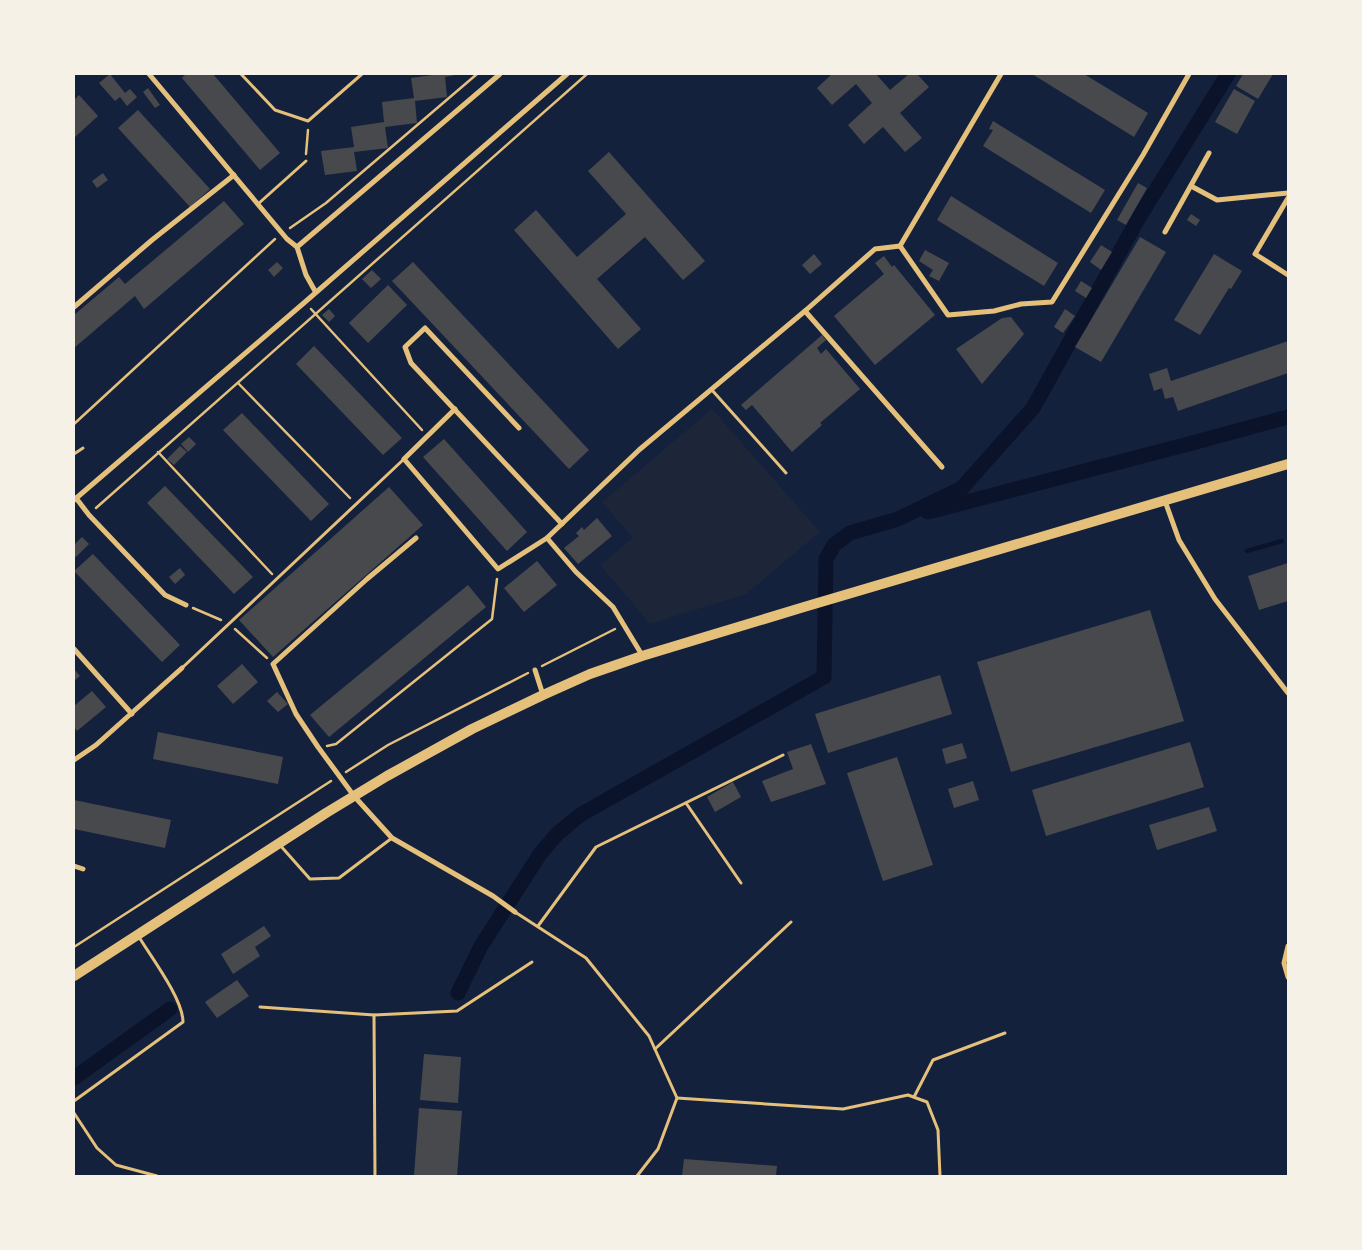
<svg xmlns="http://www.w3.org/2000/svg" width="1362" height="1250" font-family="'Work Sans',sans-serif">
  <rect width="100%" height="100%" fill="#14213d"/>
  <path fill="#1d2539" d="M712,409l108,123 -74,62 -96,30 -50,-59 33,-27 -31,-36z"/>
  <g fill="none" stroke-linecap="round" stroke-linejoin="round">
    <path stroke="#0b132b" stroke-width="4.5" d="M1247,551l35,-10"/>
    <g stroke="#0b132b" stroke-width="15">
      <path d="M928,512l268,-70 92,-25"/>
      <path d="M458,993l23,-47 59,-92 17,-20 23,-19 244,-138 2,-118 8,-14 16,-12 48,-14 64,-31 71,-80 105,-189 90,-145"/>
      <path d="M74,1078l96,-69"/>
    </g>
  </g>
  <g fill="#48494c">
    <path d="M110,74l15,19 5,-4 7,8 -10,9 -7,-9 -5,4 -16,-18z"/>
    <path d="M186,74h27l67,79 -20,17 -78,-92z"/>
    <path d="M440,74h20l-15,3 2,20 -32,4 2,22 -32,4 3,21 -34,4 3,19 -32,4 -4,-24 33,-4 -3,-20 33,-5 -2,-20 32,-4 -3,-20z"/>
    <path d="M832,74h44l14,16 19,-16h8l12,13 -29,26 22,25 -17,14 -22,-25 -19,17 -16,-19 24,-22 -16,-19 -24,21 -15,-17z"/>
    <path d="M1032,74h52l64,39 -14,24z"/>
    <path d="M1243,74h30l-15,25 -22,-13z"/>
    <path d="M148,88l12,17 -5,3 -12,-16z"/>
    <path d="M1234,89l21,12 -18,33 -22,-12z"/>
    <path d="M79,95l19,21 -24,22v-38z"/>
    <path d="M138,110l72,79 -20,18 -72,-79z"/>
    <path d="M993,121l112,69 -14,23 -108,-67 10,-16 -4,-1z"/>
    <path d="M609,152l96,109 -22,19 -38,-43 -48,42 44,50 -23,20 -104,-119 22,-20 41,47 49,-43 -38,-43z"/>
    <path d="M103,173l5,7 -11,8 -5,-7z"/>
    <path d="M1138,183l9,5 -21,37 -9,-5z"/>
    <path d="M951,196l107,67 -14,23 -107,-66z"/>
    <path d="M224,201l20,23 -100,85 -9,-13 -61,52v-33l45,-38 6,7z"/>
    <path d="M1191,214l9,6 -4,6 -9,-6z"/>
    <path d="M1140,237l26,15 -65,110 -26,-15z"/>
    <path d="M1101,245l11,7 -11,18 -11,-8z"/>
    <path d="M925,250l24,13 -10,18 -10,-5 4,-6 -14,-9z"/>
    <path d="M814,254l8,10 -12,10 -8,-9z"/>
    <path d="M1214,254l28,17 -11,18 -2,-1 -29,47 -26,-15z"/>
    <path d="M884,256l8,11 2,-2 41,50 -60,50 -41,-49 50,-42 -9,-11z"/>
    <path d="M277,262l6,6 -9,9 -6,-7z"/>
    <path d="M413,262l176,188 -20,19 -177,-188z"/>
    <path d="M372,270l9,9 -10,9 -9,-9z"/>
    <path d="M1081,281l11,7 -6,10 -11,-7z"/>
    <path d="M388,285l19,20 -39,38 -19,-20z"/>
    <path d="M329,309l6,7 -6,6 -7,-7z"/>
    <path d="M1065,309l10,7 -12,17 -9,-6z"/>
    <path d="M1011,317l13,17 -42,50 -26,-35 46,-31z"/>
    <path d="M822,335l4,5 -9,8 4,6 5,-5 34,40 -40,34 2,2 -30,27 -40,-47 -6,5 -5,-5z"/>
    <path d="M1288,341v32l-110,38 -5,-14 -8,2 -3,-11 -8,3 -5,-17 18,-6 4,13z"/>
    <path d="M314,346l88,92 -19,17 -87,-91z"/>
    <path d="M242,413l87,91 -18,17 -88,-91z"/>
    <path d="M189,437l7,7 -8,8 -7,-8z"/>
    <path d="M444,439l83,93 -20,19 -84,-94z"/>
    <path d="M180,446l7,6 -13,13 -7,-6z"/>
    <path d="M165,486l88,91 -19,17 -87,-91z"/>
    <path d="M389,487l34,38 -150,132 -34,-37z"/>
    <path d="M597,518l15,18 -34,28 -14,-16 15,-12 -3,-3 6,-6 2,3z"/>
    <path d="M82,537l7,7 -13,13 -2,-2v-10z"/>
    <path d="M93,554l87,91 -18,17 -88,-91z"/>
    <path d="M537,561l20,24 -33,27 -20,-24z"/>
    <path d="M1288,563v38l-29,9 -11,-34z"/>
    <path d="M180,568l5,7 -10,9 -6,-7z"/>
    <path d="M468,585l18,22 -157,130 -19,-22z"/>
    <path d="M1150,610l34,111 -173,51 -34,-110z"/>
    <path d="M242,664l16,18 -25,22 -16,-18z"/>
    <path d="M74,669l6,7 -6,5z"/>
    <path d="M940,675l12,39 -124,39 -13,-39z"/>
    <path d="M92,691l14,16 -29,24 -3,-4v-21z"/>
    <path d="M277,692l11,12 -10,8 -11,-11z"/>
    <path d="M158,732l125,25 -5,27 -125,-25z"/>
    <path d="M1190,742l14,45 -158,49 -14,-46z"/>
    <path d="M962,743l5,15 -21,6 -4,-15z"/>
    <path d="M811,744l15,40 -55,18 -9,-21 31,-12 -6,-17z"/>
    <path d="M897,757l36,108 -50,16 -36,-108z"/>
    <path d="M973,781l6,19 -25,8 -6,-19z"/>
    <path d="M733,782l8,15 -26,15 -8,-15z"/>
    <path d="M74,800l97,20 -6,28 -91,-19z"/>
    <path d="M1209,807l8,24 -60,19 -8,-25z"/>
    <path d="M264,926l7,10 -16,11 5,9 -27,18 -12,-20z"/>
    <path d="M237,980l12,16 -32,22 -12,-16z"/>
    <path d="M424,1054l37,3 -3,46 -38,-3z"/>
    <path d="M419,1108l43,3 -5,65h-43z"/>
    <path d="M684,1159l93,7 -1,10h-94z"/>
  </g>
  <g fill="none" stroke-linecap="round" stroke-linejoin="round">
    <g stroke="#e5c07b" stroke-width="2.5">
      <path d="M306,154l2,-24"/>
      <path d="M290,228l36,-25 151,-129"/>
      <path d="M311,309l111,121"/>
      <path d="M238,383l112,115"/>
      <path d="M74,424l201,-185"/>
      <path d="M158,452l114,122"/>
      <path d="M96,508l491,-434"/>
      <path d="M193,608l28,12"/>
      <path d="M235,629l32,29"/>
      <path d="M542,666l73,-37"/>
      <path d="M327,746l9,-2 156,-125 5,-40"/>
      <path d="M346,772l42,-27 140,-72"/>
      <path d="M74,947l257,-166"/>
    </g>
    <g stroke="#e5c07b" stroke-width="3">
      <path d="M241,74l34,36 33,11 54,-47"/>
      <path d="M258,204l48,-43"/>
      <path d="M711,389l75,84"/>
      <path d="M74,454l9,-6"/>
      <path d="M182,668l222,-209"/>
      <path d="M686,803l55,80"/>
      <path d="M279,844l31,35 29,-1 53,-40"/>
      <path d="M515,912l71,46 63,78 28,62 -19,51 -21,27"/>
      <path d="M538,926l58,-79 187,-92"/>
      <path d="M260,1007l114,8 83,-4 75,-49"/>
      <path d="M374,1015l1,161"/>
      <path d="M655,1049l136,-127"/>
      <path d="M914,1097l19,-37 72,-27"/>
      <path d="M677,1098l166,11 65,-14 19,7 11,28 2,46"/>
      <path d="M74,1101l109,-79c0,-23 -32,-65 -44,-85"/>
      <path d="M74,1113l23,35 19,17 41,11"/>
    </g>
    <g stroke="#e5c07b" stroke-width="5">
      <path d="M149,74l138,165 10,8"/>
      <path d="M1001,74l-101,172 48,69 46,-4 27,-7 31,-2 91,-147 46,-81"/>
      <path d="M1191,186l26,14 71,-7"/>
      <path d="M1288,198l-33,56 33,21"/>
      <path d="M1165,232l44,-79"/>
      <path d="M297,247l203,-173"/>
      <path d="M297,247l9,28 9,16"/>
      <path d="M74,307l78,-67 82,-65"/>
      <path d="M805,311l137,156"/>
      <path d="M455,409l-51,50 94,110 49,-31 92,-88 166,-139 70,-62 25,-3"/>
      <path d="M519,428l-94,-100 -20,19 6,16 151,161"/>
      <path d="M76,498l13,17 76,80 21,10"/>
      <path d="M74,500l231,-198 262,-228"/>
      <path d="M1165,501l14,39 36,59 73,94"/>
      <path d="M416,538l-49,41 -94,85 23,50 22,33 36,49 38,42 101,58 22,16"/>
      <path d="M547,538l29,34 37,35 29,48"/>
      <path d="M74,649l58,65"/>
      <path d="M535,670l8,25"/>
      <path d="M74,760l22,-15 86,-77"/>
      <path d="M74,866l9,3"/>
      <path d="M1288,946l-4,17 4,14"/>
    </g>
    <path stroke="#e5c07b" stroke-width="10" d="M74,976l252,-163 61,-37 85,-47 71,-34 47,-21 52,-18 162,-49 484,-143"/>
  </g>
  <rect width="1362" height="1250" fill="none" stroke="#f6f1e7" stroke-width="150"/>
</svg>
